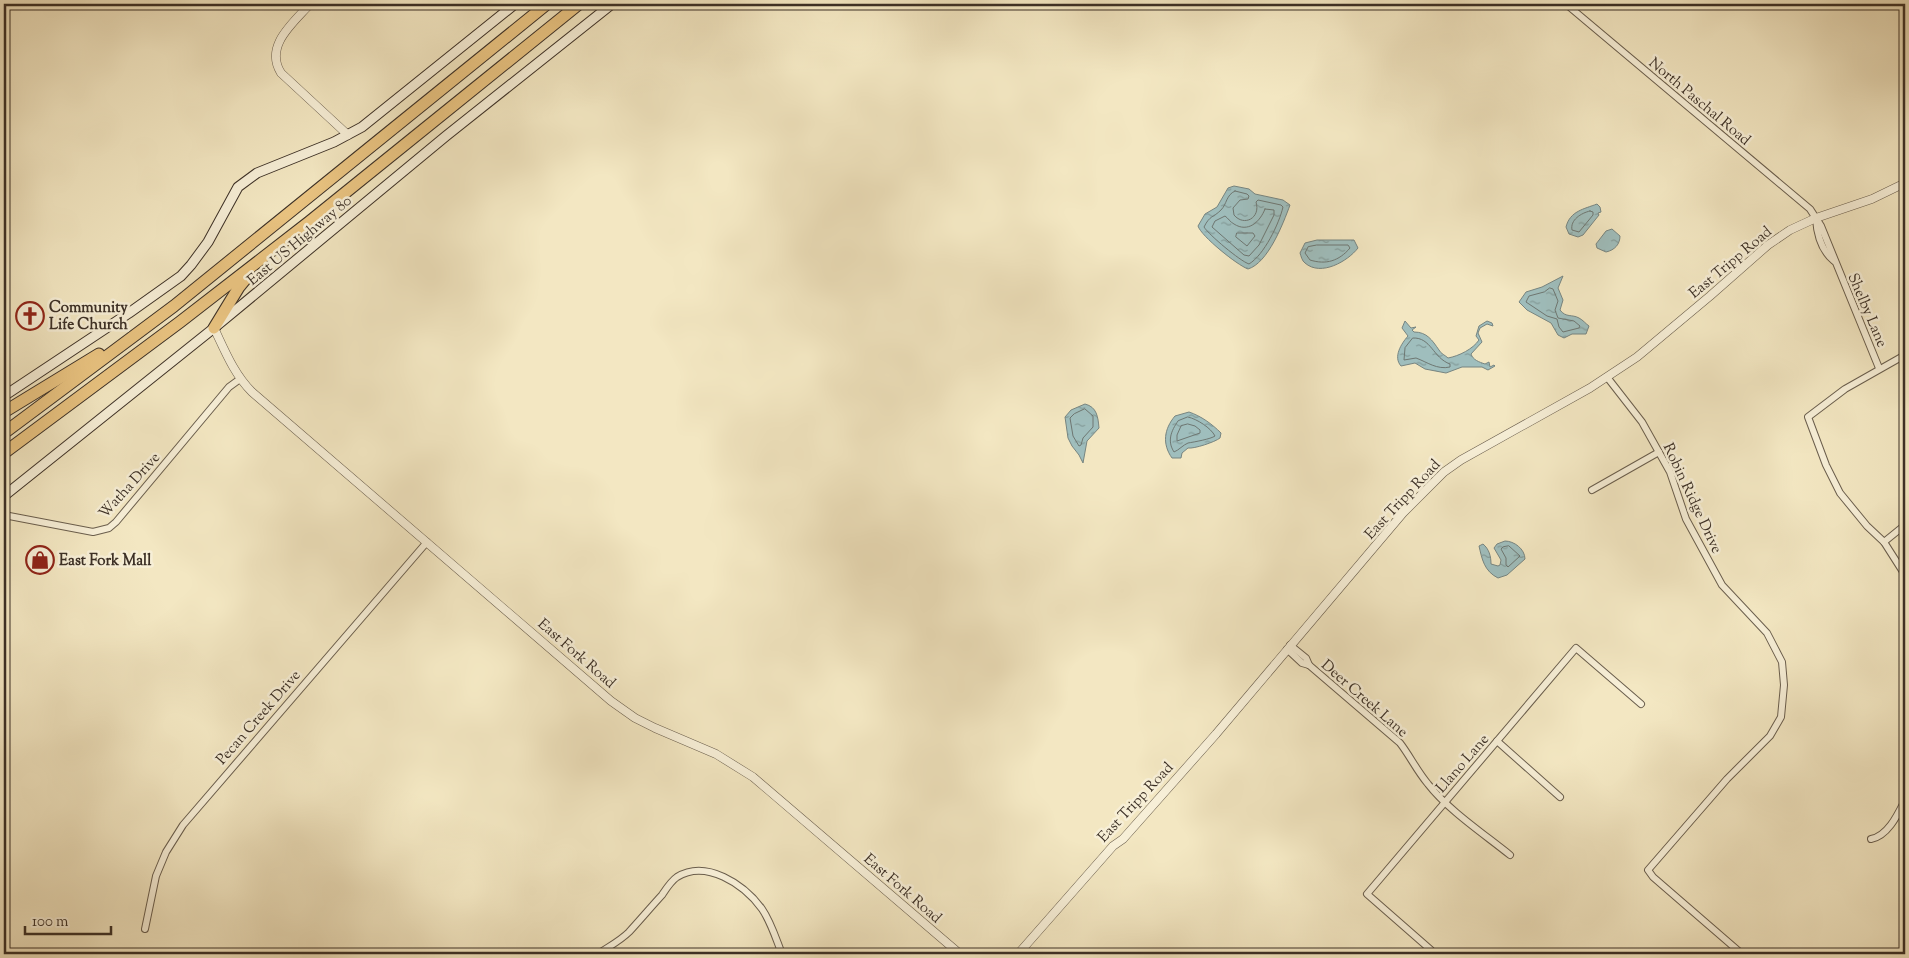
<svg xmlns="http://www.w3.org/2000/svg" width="1909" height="958" font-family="'Sorts Mill Goudy',serif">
  <defs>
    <pattern id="water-ripples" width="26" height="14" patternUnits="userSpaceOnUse" patternTransform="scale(1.25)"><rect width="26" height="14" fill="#9fbebd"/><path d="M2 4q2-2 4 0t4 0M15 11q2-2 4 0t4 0" fill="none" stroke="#839b99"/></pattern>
  </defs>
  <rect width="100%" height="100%" fill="#f3e7c2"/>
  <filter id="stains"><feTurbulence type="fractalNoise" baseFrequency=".004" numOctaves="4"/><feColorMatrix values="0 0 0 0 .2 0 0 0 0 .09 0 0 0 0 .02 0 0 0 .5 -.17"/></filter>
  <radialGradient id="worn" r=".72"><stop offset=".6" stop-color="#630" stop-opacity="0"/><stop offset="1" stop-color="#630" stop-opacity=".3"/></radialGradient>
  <g fill="url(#water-ripples)" stroke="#778581">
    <path d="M1234,186l15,3 6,5 28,6 7,5c-7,19 -22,58 -42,64 -11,-4 -47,-33 -50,-43l7,-12 12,-7 11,-19z"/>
    <path d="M1597,204l3,3 1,5 -3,1 1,2 -16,20 -5,2 -9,-3 -3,-7c4,-16 18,-18 31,-23z"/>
    <path d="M1612,229l8,7c0,8 -5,14 -14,16l-9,-4 -1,-4 10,-13z"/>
    <path d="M1317,240h37l4,8c-10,13 -37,29 -53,15 -3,-2 -4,-7 -5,-10l5,-10z"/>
    <path d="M1563,276l-5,12 5,12 -3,10c6,8 12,4 19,8 4,2 7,6 10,8l-3,8h-14l-8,4 -6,-3 -7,-12 -24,-13 -8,-8 7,-10 16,-5z"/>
    <path d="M1405,321l6,7 5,-1 -4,3 2,2c13,0 18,8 25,18 2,4 6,5 9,8 11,-2 25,-9 31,-18l-3,-4 3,-10 8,-5 5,2 1,3 -6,-2 -7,4 -2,5 4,9 -11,12c2,6 8,8 14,10l4,-2 1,5 4,-2 1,1 -7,4 -6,-3h-20l-16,6 -21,-4 -10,-6 -14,3c-8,-9 0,-22 7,-30l-6,-8z"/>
    <path d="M1085,404c12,3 13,13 14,24l-12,13 -4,22 -4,-8 -7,-9 -4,-8 -3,-21 6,-7z"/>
    <path d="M1189,412c12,4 23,12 32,21l-1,5c-5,4 -26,11 -32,10l-6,5 -1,5h-9c-10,-14 -8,-29 3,-42z"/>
    <path d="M1505,541c9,0 20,8 20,18l-18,16 -9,3c-14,-7 -16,-19 -19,-32l4,-2c6,5 8,12 8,20l7,2 2,-1 1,-5 -7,-12 3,-4z"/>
  </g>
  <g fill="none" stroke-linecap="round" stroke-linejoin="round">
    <g stroke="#6e7772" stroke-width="1">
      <path d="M1235,191l12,3 2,2 -1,3 -8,1 -7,8 1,7c10,12 27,3 22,-13l2,-2 23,5 2,2c-4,17 -19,48 -34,57 -9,-3 -40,-29 -45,-37 6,-12 9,-9 17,-17 6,-6 5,-15 14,-19z"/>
      <path d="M1265,209l9,1v5l-15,30 -10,11 -5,-1 -32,-28 3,-6 10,-5c3,2 5,6 9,8 14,9 26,-2 31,-15z"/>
      <path d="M1590,211l3,1v3l-14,17 -7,-2c-2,-10 9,-17 18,-19z"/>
      <path d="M1237,233h16l2,3 -8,10 -11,-9z"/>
      <path d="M1317,245h31l2,3c-11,13 -24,17 -40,12l-5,-7 3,-6z"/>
      <path d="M1550,288l3,1 5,12 -3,9 3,8 16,3 6,5 -1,2 -16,4 -4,-5 -2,-8 -10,-3 -21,-14 3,-6 15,-4z"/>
      <path d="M1413,338c18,-1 20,20 37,26v3c-13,3 -23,-5 -34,-9l-12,2 1,-12z"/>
      <path d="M1085,409l8,7v11l-10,11 -2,7 -2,1 -6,-10 -3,-18 4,-4z"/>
      <path d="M1188,417c9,2 23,11 27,19 -4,3 -21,6 -27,7 -5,2 -9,7 -14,9 -7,-11 -3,-21 4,-31z"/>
      <path d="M1188,424l7,2 5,4v3l-23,8v-6l4,-9z"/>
      <path d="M1509,546l11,10 -12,11 -2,-2v-7l-5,-9 2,-2z"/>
    </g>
    <defs>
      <g id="minor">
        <path d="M1566,4l244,205 11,17 58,142"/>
        <path d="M1816,219c1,16 6,32 18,42"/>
        <path d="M1905,355l-60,34 -37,28 18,48 14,28 27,33 17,16 21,33"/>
        <path d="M1607,377l35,45 28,50 16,47 36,66 45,48 15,29 2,23 -3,32 -11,19 -43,43 -79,91 5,7 89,77"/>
        <path d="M1592,490l67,-38"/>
        <path d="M4,515l89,17 16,-4 7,-6 113,-135 11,-8"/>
        <path d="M1884,542l21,-17"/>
        <path d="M1290,645l16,13 3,7"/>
        <path d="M1287,649l15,14 7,2 91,78c10,13 17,28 28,41 20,26 56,50 82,71"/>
        <path d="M1497,741l63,56"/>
        <path d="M1871,839c17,-3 27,-25 34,-39"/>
        <path d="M145,929l11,-53 10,-24 17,-27 244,-283"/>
        <path d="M1431,950l-64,-56 209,-246 65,56"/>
        <path d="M598,954c10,-7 22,-13 31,-22 11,-12 22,-25 33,-37 4,-6 9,-14 15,-18 29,-18 67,7 85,32 9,13 14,30 20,45"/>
      </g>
      <g id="tertiary">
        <path d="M310,4c-17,19 -46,42 -29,69l67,62"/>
        <path d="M214,328c11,23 20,46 38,64l359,309 24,17 20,10 61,26 37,23 207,177"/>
        <path d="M1018,954l95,-108 10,-7 93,-105 187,-221 41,-41 17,-12 129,-72 47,-31 73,-61 58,-51 22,-15 26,-12 56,-19 33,-16"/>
      </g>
      <g id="secondary">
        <path d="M4,396l125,-83 52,-37 10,-11 17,-23 30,-55 19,-14 77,-31 28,-15 153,-123"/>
        <path d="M4,496l210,-168 232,-192 166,-132"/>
      </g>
      <g id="motorway">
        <path d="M214,328l25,-41 10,-12"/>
        <path d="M4,412l95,-58"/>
        <path d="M4,433l170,-127 373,-302"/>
        <path d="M4,453l176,-131 129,-100 270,-218"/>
      </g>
    </defs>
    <use href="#minor" stroke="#6a5e4d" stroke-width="8"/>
    <use href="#tertiary" stroke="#6a5e4d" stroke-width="9"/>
    <use href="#secondary" stroke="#3c3026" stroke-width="11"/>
    <use href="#motorway" stroke="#3c3026" stroke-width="13"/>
    <use href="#minor" stroke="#f7efd7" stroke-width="6"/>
    <use href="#tertiary" stroke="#f7efd7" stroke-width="8"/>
    <use href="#secondary" stroke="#f7efd7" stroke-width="9"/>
    <use href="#motorway" stroke="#eac481" stroke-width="11"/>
  </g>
  <defs>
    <symbol id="church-ring" viewBox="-11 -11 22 22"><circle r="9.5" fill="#f7efd7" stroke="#8f2418" stroke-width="1.5"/><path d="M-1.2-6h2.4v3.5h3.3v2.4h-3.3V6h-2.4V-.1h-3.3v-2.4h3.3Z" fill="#8f2418"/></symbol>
    <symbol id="shop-ring" viewBox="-11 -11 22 22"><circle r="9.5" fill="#f7efd7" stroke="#8f2418" stroke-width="1.5"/><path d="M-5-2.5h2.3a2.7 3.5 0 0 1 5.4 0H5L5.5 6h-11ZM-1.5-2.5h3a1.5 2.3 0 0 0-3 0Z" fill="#8f2418"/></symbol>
  </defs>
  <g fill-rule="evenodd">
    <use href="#church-ring" x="14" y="300" width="32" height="32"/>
    <use href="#shop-ring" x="24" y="544" width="32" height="32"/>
  </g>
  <g text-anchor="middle" stroke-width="5" stroke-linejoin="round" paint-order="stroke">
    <g font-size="15" fill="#3c3026" stroke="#f7efd7">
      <text transform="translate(1700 101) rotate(40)" y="5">North Paschal Road</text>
      <text transform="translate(299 240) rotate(-40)" y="5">East US Highway 80</text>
      <text transform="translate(1730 262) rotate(-40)" y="5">East Tripp Road</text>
      <text transform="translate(1868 310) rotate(67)" y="5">Shelby Lane</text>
      <text transform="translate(129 485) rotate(-48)" y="5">Watha Drive</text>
      <text transform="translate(1693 498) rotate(65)" y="5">Robin Ridge Drive</text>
      <text transform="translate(1402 499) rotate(-47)" y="5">East Tripp Road</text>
      <text transform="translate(577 653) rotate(41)" y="5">East Fork Road</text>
      <text transform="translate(1365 698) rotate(41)" y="5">Deer Creek Lane</text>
      <text transform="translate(258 717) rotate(-49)" y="5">Pecan Creek Drive</text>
      <text transform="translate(1462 763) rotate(-49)" y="5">Llano Lane</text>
      <text transform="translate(1135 802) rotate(-47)" y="5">East Tripp Road</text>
      <text transform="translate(903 888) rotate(41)" y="5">East Fork Road</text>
    </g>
    <g font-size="15" font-weight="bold" fill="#3c3026" stroke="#f7efd7" text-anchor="start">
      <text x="49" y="312">Community<tspan x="49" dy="17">Life Church</tspan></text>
      <text x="59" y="565">East Fork Mall</text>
    </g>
  </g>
  <rect width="1909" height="958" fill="none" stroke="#f3e7c2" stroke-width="20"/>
  <rect x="5" y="5" width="1899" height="948" fill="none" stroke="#3c3026" stroke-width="2.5"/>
  <rect x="10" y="10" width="1889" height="938" fill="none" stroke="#3c3026"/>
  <path d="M25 926v8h86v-8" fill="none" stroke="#3c3026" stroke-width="2.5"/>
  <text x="32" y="926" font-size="15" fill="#3c3026" stroke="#f7efd7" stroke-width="4" paint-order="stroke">100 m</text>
  <rect width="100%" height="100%" filter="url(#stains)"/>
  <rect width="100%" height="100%" fill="url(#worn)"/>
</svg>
